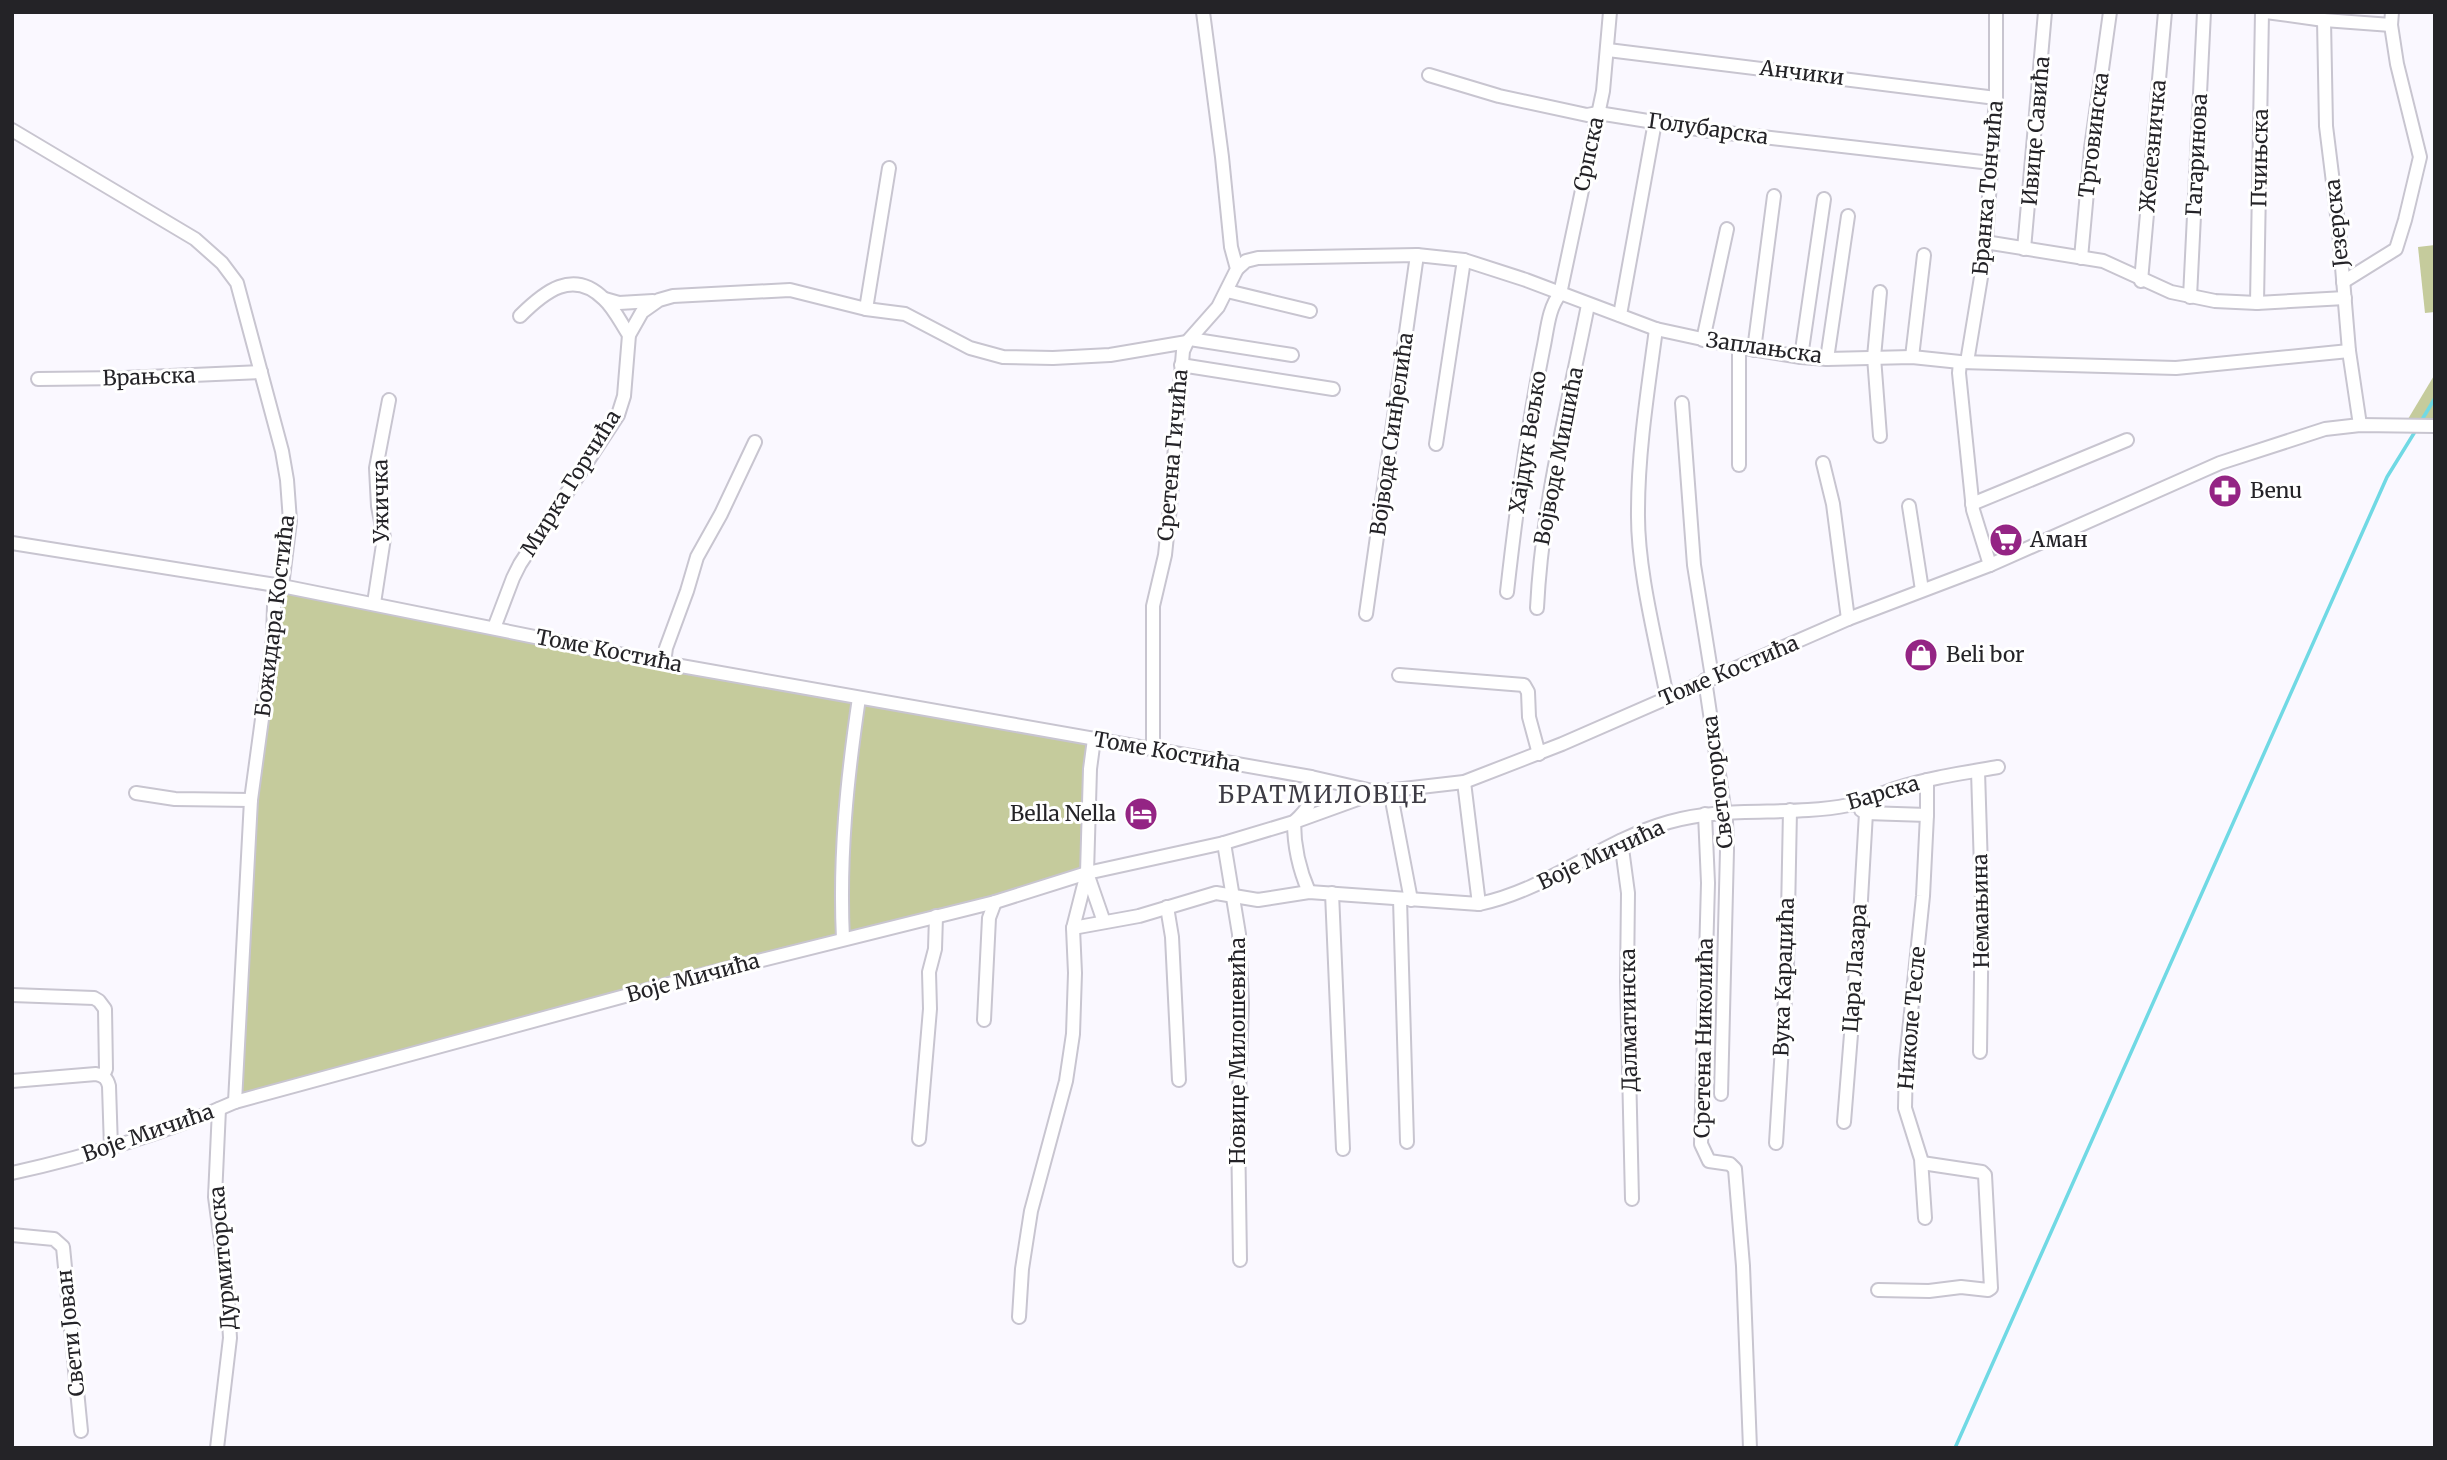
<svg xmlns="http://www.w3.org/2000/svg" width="2447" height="1460" font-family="Merriweather,serif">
  <rect width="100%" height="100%" fill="#faf8ff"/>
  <g fill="#c5cb9c">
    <path d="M2435,245v67l-10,1 -7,-66z"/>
    <path d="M2435,374v47l-30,3z"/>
    <path d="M282,586l812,153 -7,134 -852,229 16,-302 29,-176z"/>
  </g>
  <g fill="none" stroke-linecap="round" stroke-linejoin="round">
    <g stroke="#70d9e4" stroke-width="3.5">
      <path d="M2420,423l15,-25"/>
      <path d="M1955,1448l432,-971 29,-47"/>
    </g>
    <defs>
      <g id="minor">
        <path d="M2266,12l58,8 67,5"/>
        <path d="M2324,20l2,106 13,105 10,120 11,74"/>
        <path d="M1608,50l388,48"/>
        <path d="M1429,75l70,21 88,19 11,-2 112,18 281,32"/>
        <path d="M12,130l183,109 27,24 15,20 45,168 5,29 3,41 -8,65 -8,20 -1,32 -22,162 -16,302"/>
        <path d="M1985,242l118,19 68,31 44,9 42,2 88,-5"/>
        <path d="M2024,249l21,-237"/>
        <path d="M2081,258l10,-110 19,-136"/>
        <path d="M1237,269l9,-8 12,-3 159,-3 47,5 62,20 130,49 83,18 62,10 26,2 85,-2 48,5 216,6 173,-17"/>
        <path d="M2141,281l24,-269"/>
        <path d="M2343,282l53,-33 9,-29 15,-63 -23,-93 -6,-39 1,-13"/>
        <path d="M1227,291l83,20"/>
        <path d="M2190,297l14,-285"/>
        <path d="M605,299l14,4 34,-2"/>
        <path d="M2257,303l5,-291"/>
        <path d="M866,309l23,-141"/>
        <path d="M1620,315l35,-193"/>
        <path d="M520,316c24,-24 53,-48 84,-17 10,9 17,24 25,36"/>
        <path d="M1656,329c-8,60 -18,122 -18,182 -1,58 18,129 29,186"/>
        <path d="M1190,339l102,16"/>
        <path d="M1703,340l24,-111"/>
        <path d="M1739,347v118"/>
        <path d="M1754,350l20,-154"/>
        <path d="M1801,357l23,-158"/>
        <path d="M1912,357l12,-102"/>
        <path d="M1827,359l21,-143"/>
        <path d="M1960,362l-1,11 14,137 17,55"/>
        <path d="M1967,362l18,-109 11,-155v-86"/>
        <path d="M1181,365l152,24"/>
        <path d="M38,379l86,-1 137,-6"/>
        <path d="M1682,403l12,162 18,112"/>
        <path d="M1880,436l-6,-79 6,-65"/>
        <path d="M1436,444l28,-184"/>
        <path d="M1823,463l10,41 15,115"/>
        <path d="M1972,504l155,-64"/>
        <path d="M1909,506l13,84"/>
        <path d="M12,543l270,43 382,77 647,114 66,15 87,-10 98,-38 286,-125 142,-54 230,-102 105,-34 35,-4 75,1"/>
        <path d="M1507,592c9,-81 20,-162 36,-242 4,-17 5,-42 17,-56l43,-203 7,-79"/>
        <path d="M374,603l10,-65 -6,-32 -2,-38 13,-68"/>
        <path d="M1537,608c5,-104 31,-202 51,-303"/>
        <path d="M1366,614l51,-359"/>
        <path d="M494,628l19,-50 7,-14 98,-149 6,-19 5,-61 13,-23 17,-12 14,-4 117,-6 76,19 39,5 65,34 33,9 50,1 57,-3 77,-13"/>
        <path d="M664,663l2,-15 21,-57 10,-34 24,-43 34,-72"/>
        <path d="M1399,675l125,10 4,7 1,25 10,37"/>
        <path d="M1705,680l21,141 1,29 -6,244"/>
        <path d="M1153,749v-143l12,-51 5,-48 13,-156 4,-9 31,-35 19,-38 -6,-22 -9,-90 -19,-145"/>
        <path d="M1978,771l4,130 -2,151"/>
        <path d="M1390,790l21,110"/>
        <path d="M136,793l39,6 76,1"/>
        <path d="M1861,810l5,3 61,2v-35"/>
        <path d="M1705,814l3,69 -7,261 8,17 21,3 5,5 8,97 7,182"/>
        <path d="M1621,841l7,52 -1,88 5,218"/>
        <path d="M1224,843l15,91 3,69 -4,125 2,132"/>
        <path d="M1087,873l17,49"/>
        <path d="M1309,892c-10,-23 -15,-45 -15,-70 16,-14 20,-23 17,-45"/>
        <path d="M1332,893l11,256"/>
        <path d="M1400,899l7,243"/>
        <path d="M1479,904c68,-14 123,-63 190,-82 59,-17 120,-5 180,-17 15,-3 30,-11 45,-16 34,-11 69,-16 104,-22"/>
        <path d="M1167,907l5,30 7,143"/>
        <path d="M1073,928l66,-12 77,-23 42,7 51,-8 170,12 -15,-122"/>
        <path d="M843,939c-4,-82 4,-160 16,-241"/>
        <path d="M12,995l82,3 5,3 6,8 1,60 -3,7"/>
        <path d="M984,1020l5,-102 6,-16"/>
        <path d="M12,1081l84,-7c8,2 11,4 13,12l2,62"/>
        <path d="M1844,1122l15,-188 7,-121"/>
        <path d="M919,1139l11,-130 -1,-37 6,-23 1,-33"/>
        <path d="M1776,1143l11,-177 3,-156"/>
        <path d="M12,1173c77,-17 151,-39 223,-71l467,-127 293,-73 92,-29 137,-30 70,-21 83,-30"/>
        <path d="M1925,1218l-4,-59 -16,-51 1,-47 17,-165 4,-81"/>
        <path d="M12,1235l42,4 9,8 18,184"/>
        <path d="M1878,1290l51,1 32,-4 27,3 3,-2 -6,-113 -3,-3 -60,-9"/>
        <path d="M1019,1317l3,-48 9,-58 35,-130 7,-47 2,-61 -2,-45 14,-55 3,-104 4,-30"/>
        <path d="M217,1448l13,-110 -3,-52 -12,-89 4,-88"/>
      </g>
    </defs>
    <use href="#minor" stroke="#c8c5d0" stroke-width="16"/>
    <use href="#minor" stroke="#fff" stroke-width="12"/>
  </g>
  <defs>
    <symbol id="pharmacy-disc" viewBox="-11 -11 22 22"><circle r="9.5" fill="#942484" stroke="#fff"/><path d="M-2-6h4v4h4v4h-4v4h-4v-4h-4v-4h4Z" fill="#fff"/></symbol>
    <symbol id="supermarket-disc" viewBox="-11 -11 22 22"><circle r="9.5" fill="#942484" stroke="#fff"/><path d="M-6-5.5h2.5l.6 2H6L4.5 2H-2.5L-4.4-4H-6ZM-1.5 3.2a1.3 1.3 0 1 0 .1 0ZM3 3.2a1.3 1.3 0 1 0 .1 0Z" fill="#fff"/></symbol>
    <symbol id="shop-disc" viewBox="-11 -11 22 22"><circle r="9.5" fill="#942484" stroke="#fff"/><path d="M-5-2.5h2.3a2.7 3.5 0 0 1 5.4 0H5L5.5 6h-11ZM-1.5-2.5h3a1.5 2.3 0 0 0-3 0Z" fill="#fff"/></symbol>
    <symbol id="hotel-disc" viewBox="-11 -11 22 22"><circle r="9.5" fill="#942484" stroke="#fff"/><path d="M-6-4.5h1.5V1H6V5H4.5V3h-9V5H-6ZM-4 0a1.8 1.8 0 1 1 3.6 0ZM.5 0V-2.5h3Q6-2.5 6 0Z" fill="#fff"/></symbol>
  </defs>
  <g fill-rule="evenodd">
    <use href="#pharmacy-disc" x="2206" y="472" width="38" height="38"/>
    <use href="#supermarket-disc" x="1987" y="521" width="38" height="38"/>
    <use href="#shop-disc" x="1902" y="636" width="38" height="38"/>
    <use href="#hotel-disc" x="1122" y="795" width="38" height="38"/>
  </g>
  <g text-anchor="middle" stroke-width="6" stroke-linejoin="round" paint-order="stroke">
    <g font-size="21" fill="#242327" stroke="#fff">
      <text transform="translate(1802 73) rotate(7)" y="7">Анчики</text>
      <text transform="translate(1708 129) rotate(8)" y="7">Голубарска</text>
      <text transform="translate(2036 131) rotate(-85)" y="7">Ивице Савића</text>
      <text transform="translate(2094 135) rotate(-83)" y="7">Трговинска</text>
      <text transform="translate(2153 146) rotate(-85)" y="7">Железничка</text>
      <text transform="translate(1589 154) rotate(-78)" y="7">Српска</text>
      <text transform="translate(2197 155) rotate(-87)" y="7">Гагаринова</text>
      <text transform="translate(2260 158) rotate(-89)" y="7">Пчињска</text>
      <text transform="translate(1988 188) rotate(-85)" y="7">Бранка Тончића</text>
      <text transform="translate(2337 223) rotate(-96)" y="7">Језерска</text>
      <text transform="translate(1764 348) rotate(8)" y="7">Заплањска</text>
      <text transform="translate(149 377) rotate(-2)" y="7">Врањска</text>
      <text transform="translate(1392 434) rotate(-82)" y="7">Војводе Синђелића</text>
      <text transform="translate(1528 442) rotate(-81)" y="7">Хајдук Вељко</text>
      <text transform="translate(1173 455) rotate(-85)" y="7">Сретена Гичића</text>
      <text transform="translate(1559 456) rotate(-79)" y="7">Војводе Мишића</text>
      <text transform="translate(571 483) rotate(-58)" y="7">Мирка Горчића</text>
      <text transform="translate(381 501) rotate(-91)" y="7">Ужичка</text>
      <text transform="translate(275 616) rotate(-83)" y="7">Божидара Костића</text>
      <text transform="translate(609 651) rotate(11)" y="7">Томе Костића</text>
      <text transform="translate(1729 671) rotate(-23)" y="7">Томе Костића</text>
      <text transform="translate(1167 752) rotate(10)" y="7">Томе Костића</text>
      <text transform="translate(1718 782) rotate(-97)" y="7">Светогорска</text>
      <text transform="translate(1883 793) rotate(-16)" y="7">Барска</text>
      <text transform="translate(1601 855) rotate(-25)" y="7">Воје Мичића</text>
      <text transform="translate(1981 911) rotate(-91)" y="7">Немањина</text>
      <text transform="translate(1855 968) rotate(-86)" y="7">Цара Лазара</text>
      <text transform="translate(1784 977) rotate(-88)" y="7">Вука Караџића</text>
      <text transform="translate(693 978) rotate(-15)" y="7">Воје Мичића</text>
      <text transform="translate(1912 1018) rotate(-85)" y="7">Николе Тесле</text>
      <text transform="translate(1629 1020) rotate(-91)" y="7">Далматинска</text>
      <text transform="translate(1704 1038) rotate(-89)" y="7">Сретена Николића</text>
      <text transform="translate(1238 1051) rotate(-90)" y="7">Новице Милошевића</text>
      <text transform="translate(148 1133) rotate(-19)" y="7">Воје Мичића</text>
      <text transform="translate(223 1258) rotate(-95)" y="7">Дурмиторска</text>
      <text transform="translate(71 1333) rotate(-96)" y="7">Свети Јован</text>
    </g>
    <g font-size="21" fill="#242327" stroke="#fff" text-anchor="start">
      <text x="2250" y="498">Benu</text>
      <text x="2030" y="547">Аман</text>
      <text x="1946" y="662">Beli bor</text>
      <text x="1116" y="821" text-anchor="end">Bella Nella</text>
    </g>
    <g font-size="24" letter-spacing="2" fill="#3d3b44" stroke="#fff">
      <text x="1323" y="803">БРАТМИЛОВЦЕ</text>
    </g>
  </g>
  <rect width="2447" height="1460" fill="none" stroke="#242327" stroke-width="28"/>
</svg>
